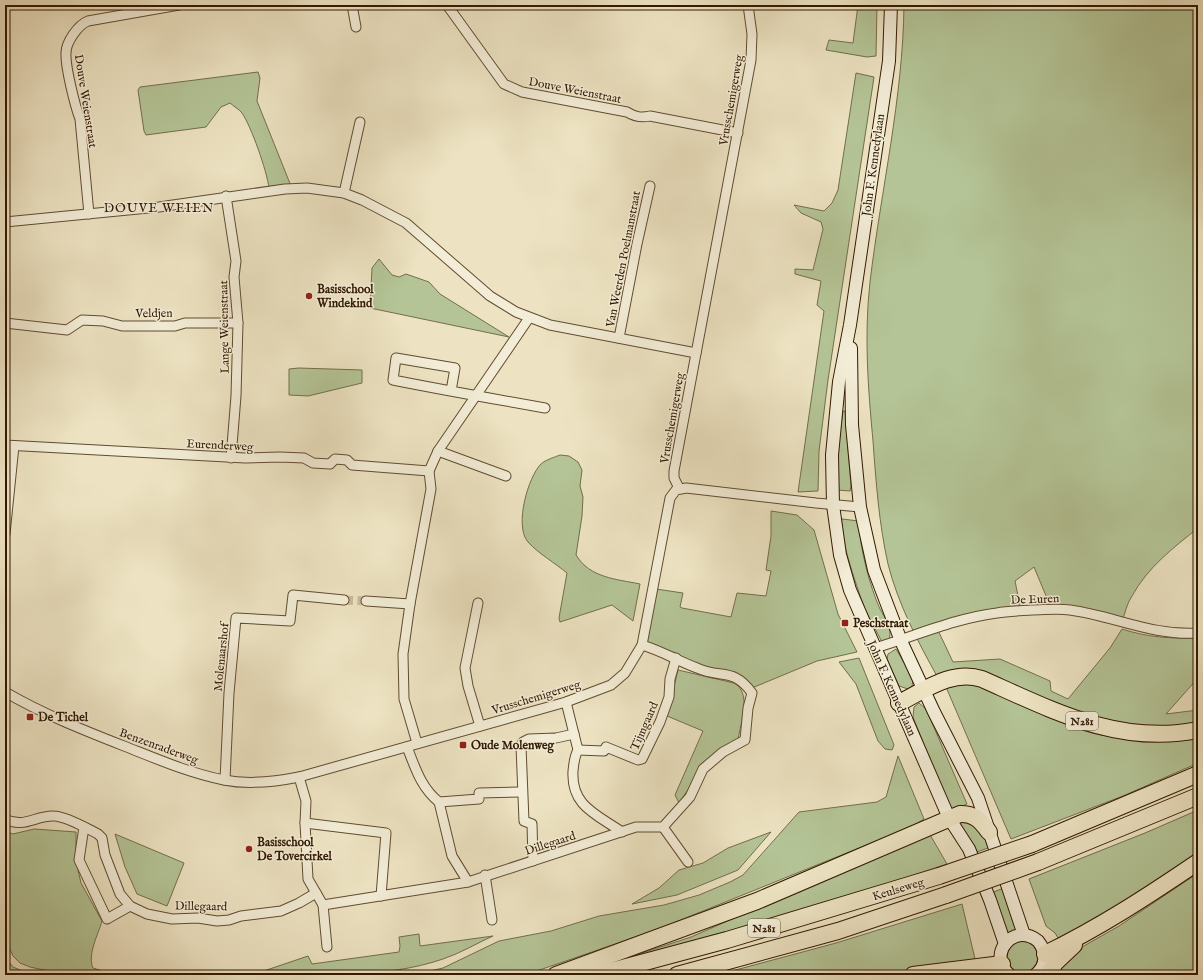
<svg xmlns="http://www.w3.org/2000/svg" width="1203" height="980" font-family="'IM FELL English',serif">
  <rect width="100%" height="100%" fill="#ede3c2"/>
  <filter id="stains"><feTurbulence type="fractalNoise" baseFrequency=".005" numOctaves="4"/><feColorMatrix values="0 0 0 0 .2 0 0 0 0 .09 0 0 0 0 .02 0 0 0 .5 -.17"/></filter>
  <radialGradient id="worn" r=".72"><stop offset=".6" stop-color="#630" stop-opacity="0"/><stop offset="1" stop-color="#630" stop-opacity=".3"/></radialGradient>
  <g fill="#b4c496" stroke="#736e4b">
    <path d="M858,5h19l-1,51 -9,1 -41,-7 3,-10 24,3z"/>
    <path d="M904,5h294v523c-25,20 -50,39 -66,68 -5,7 -7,17 -10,26l-73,-15v-4l-15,-36 -19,14 5,25c-30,3 -56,10 -84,20l17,36 47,-3 50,22 1,10 17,8 42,-51 12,-19c24,8 50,10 76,9v40l-32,36 32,-4v14l-43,4 -62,-8 -107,-44 -48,2c-20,-36 -40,-74 -50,-114 -9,-40 -12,-82 -15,-123 -5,-53 -9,-105 -3,-159 11,-92 33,-184 34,-277z"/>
    <path d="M258,72l2,6 -3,23 34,85 -22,2c-2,-17 -18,-62 -27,-75 -3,-4 -9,-7 -12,-10l-9,4 -15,20 -60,8 -2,-4 -6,-41 2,-3z"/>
    <path d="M856,73l18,4 -46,303 -9,71 -1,40 -20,1 26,-181 -7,-6 4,-24 -26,-7v-5l18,1 10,-41 -2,-7 -20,-9 -7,-8 30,6 8,-8 6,-13z"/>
    <path d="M379,259l13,16 7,2 7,-3 23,8 11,12 69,43 -139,-29 2,-40z"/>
    <path d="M299,368l63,2v13l-54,13 -19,-1v-26z"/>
    <path d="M843,411h2l6,75 -1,5 -13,-1 -1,-25z"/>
    <path d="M560,455l9,1 9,6 4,8 -2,16 3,11 -1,19 -6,39c14,23 40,24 64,29l-7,37 -21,-16 -52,17 -1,-4 8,-45c-12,-10 -28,-19 -39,-31 -14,-16 0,-65 13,-78 4,-4 14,-7 19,-9z"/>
    <path d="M771,511l26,4 17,15 24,84 19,38 -40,9 -65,27 -72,-27 -4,-8 -30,-11 10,-53 27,4 -3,14 2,1 49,9 6,-24 29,3 5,-25 -5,-1 5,-34z"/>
    <path d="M842,519l17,2c0,25 11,66 21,88 5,9 14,22 8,32l-6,1c-5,-10 -11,-20 -16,-31 -6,-14 -29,-80 -24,-92z"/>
    <path d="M896,649l17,29 -1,9 -4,2 -9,-3 -12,-27 1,-5z"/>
    <path d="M859,658l35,87 -2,5 -7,-1 -7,-8 -22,-57 -17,-22z"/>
    <path d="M678,670l56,13c18,10 7,39 4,56l-19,12 -19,14 -11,23 -10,15 -4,-8 28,-64 -36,-15z"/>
    <path d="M968,683c46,9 86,43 133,52 32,6 65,1 97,-1v29l-75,33 -112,43 -65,-152z"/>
    <path d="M919,703l7,6 41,95 -16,7 -38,-94 1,-10z"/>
    <path d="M898,756l26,63 -13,8 -255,103 -131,45h-113l31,-7 56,-27 52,-10 48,-15 65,-11 35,-10 31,-13 13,-7 56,-63 78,-10 9,-5z"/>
    <path d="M1198,810v49l-138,82 -5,-8 -9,-7 -17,-47 116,-46z"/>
    <path d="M963,819l20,12 5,17 -14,5 -19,-33z"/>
    <path d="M34,829l42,3v29l5,22 21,38c-4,14 -15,34 -9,47l22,7h-47l-38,-8 -10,-4 -7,-7 -8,-18 2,-47 -2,-11v-49l8,3z"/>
    <path d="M771,832l-33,38 -61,25 -45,9 27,-16 20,-18 24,-7 25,-15z"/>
    <path d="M929,833l18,31 -125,41 -223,62 92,-30z"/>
    <path d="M115,834l69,29 -17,43 -30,-12 -12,-27z"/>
    <path d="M1198,873v102h-139l4,-11 12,-13 44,-25z"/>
    <path d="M1004,888l14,44 -12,5 -15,-44z"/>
    <path d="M962,904l14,59 -85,12h-174l119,-32z"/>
    <path d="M419,934l1,12 73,-10c-16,7 -32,17 -50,23 -58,20 -130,16 -191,16l56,-19 4,8 87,-12 1,-6 -1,-9z"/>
    <circle cx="1022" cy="957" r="16"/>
    <path d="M5,957l8,10 19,8h-27z"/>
  </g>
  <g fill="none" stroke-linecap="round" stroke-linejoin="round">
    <path stroke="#c8bb9b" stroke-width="9" stroke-dasharray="9 4.5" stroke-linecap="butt" d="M344,600l22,1"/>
    <defs>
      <g id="street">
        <path d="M352,5l4,22"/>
        <path d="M447,5l57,79 18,8 105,20c8,5 14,6 23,4l88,17"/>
        <path d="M344,193l16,-71"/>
        <path d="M226,196l10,65 -2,16 4,46 -2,73 -5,62"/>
        <path d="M89,214l-9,-95c-5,-13 -15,-53 -14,-66 0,-11 12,-28 22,-32l91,-16"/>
        <path d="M5,222l154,-15 126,-18 22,-1 37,5 18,7 44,23 84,73 26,16 34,13 146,28"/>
        <path d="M5,323l62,7 15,-10 21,1 19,5h53l10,-3h53"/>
        <path d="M619,338l18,-94 13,-58"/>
        <path d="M451,391l4,-23 -59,-10 -3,22c50,10 101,19 152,28"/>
        <path d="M5,445l240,13 35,-1 24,1 9,5 17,1 5,-5 12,1 5,5 77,6"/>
        <path d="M438,451l68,25"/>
        <path d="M679,488l-5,-10v-7l77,-411 1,-26 -4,-29"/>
        <path d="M5,534l9,-88"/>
        <path d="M366,601l44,3"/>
        <path d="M478,603l-13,65 3,18 12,40"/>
        <path d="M875,648c40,-12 81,-30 122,-35 11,-2 23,-2 34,-3 13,0 26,-2 39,0 44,6 82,26 128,23"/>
        <path d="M5,692c38,22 78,38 119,54 33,13 65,27 100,34 25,5 50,2 75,-3l267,-75 45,-17 14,-12 17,-28 28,-147 6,-8 10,-2 130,15 44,4"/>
        <path d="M566,702l12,48c-4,7 -4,13 -5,21 -2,35 23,43 49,61"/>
        <path d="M417,743l-13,-44 -1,-45 7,-50 21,-115 -2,-18 9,-20 91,-133"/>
        <path d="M407,747c8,20 14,41 32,55l13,54 16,26"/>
        <path d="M578,750l26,1 2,-4 32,13 4,-1 18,-37 9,-25 1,-18 6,-21"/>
        <path d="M299,777l7,24 -1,22 3,56 15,26 4,42"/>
        <path d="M225,780l4,-87 7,-75 54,3 3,-26 51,5"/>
        <path d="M439,802l40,-3v-6l42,-1"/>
        <path d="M5,819c19,10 31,-4 49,-3 12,0 34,13 44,18l4,4 3,17 15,39 10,12 17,8 25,5 26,-1 19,3 12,-1 12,-4 40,-5 18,-8 17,-10"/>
        <path d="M305,823l81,10 -5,63"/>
        <path d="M84,827l-5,33 28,59 23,-13"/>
        <path d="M663,827l25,35"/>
        <path d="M533,861l-1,-37 -8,-3 -3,-75 2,-4 6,-3 27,-1 18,-4"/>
        <path d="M485,875l7,45"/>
        <path d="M323,905l145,-23 168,-55h27l27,-30 13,-28 20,-17 22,-12 3,-32 4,-15c-19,-26 -31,-14 -55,-25 -19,-7 -35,-17 -55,-23"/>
      </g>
      <g id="secondary">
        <path d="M891,5l-2,56 -39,264 -11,57 -7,73 1,50 7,50 10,35 99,228 20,31 21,51 15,44"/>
        <path d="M851,348l1,77 8,82 14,63 27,71 33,71 44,86 46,137"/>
        <path d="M1010,975c-24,-18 2,-54 28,-34 9,11 9,25 -3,34"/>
      </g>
      <g id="highway">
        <path d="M899,703c26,-13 53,-34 83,-24 70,31 137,67 216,51"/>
        <path d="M1032,844l166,-70"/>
        <path d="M1038,862l160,-66"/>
        <path d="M1045,954c54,-26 103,-58 153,-92"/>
        <path d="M556,975l201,-74 203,-87c14,-1 21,7 29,18"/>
        <path d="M588,975l27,-5 112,-30 212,-64"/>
        <path d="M677,975l161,-44 108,-36"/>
        <path d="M913,975l89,-11"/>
        <path d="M1048,975l7,-12 19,-18"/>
      </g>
    </defs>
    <use href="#street" stroke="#614c30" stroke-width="11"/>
    <use href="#secondary" stroke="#321900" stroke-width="14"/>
    <use href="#highway" stroke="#321900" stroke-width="18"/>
    <use href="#street" stroke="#f3edd7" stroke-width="9"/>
    <use href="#secondary" stroke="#f3edd7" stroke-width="12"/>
    <use href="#highway" stroke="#ede3c2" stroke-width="16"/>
    <defs>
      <g id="highway-bridge">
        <path d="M939,876l93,-32"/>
        <path d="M946,895l92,-33"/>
      </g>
    </defs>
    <use href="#highway-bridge" stroke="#321900" stroke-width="18" stroke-linecap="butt"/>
    <use href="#highway-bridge" stroke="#ede3c2" stroke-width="16"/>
  </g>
  <g fill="#8f2418" stroke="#f3edd7" stroke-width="1.5">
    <circle cx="309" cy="296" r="4"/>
    <rect x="841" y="619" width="8" height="8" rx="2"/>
    <rect x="26" y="713" width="8" height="8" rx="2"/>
    <rect x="459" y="741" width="8" height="8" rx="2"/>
    <circle cx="249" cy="849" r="4"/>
  </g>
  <g text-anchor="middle" stroke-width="3" stroke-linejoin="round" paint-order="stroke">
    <g fill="#f3edd7" stroke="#6c5940" stroke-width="1">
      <rect x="1066" y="712" width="32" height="18" rx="3"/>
      <rect x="748" y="919" width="32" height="18" rx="3"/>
    </g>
    <g font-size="11" font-weight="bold" fill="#321900">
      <text x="1082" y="725">N281</text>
      <text x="764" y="932">N281</text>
    </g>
    <g font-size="12" fill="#321900" stroke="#f3edd7">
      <text transform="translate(575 90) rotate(11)" y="4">Douve Weienstraat</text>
      <text transform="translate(731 100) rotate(-80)" y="4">Vrusschemigerweg</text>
      <text transform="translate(86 101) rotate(81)" y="4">Douve Weienstraat</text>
      <text transform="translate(873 165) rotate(-82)" y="4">John F. Kennedylaan</text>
      <text transform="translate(623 259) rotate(-79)" y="4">Van Weerden Poelmanstraat</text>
      <text transform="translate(154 313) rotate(-1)" y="4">Veldjen</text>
      <text transform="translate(224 327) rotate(-91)" y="4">Lange Weienstraat</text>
      <text transform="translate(672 418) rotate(-80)" y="4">Vrusschemigerweg</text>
      <text transform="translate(220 445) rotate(3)" y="4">Eurenderweg</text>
      <text transform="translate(1035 599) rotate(-2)" y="4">De Euren</text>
      <text transform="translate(221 657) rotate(-84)" y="4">Molenaarshof</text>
      <text transform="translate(892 688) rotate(66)" y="4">John F. Kennedylaan</text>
      <text transform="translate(536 697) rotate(-17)" y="4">Vrusschemigerweg</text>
      <text transform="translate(644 726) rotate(-66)" y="4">Tijmgaard</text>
      <text transform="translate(159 746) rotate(20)" y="4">Benzenraderweg</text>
      <text transform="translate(550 843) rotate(-18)" y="4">Dillegaard</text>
      <text transform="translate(898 889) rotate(-17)" y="4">Keulseweg</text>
      <text transform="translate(201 906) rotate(1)" y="4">Dillegaard</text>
    </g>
    <g font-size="12" font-weight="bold" fill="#321900" stroke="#f3edd7" text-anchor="start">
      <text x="317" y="293">Basisschool<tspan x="317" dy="14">Windekind</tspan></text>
      <text x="853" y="627">Peschstraat</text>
      <text x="38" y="721">De Tichel</text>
      <text x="471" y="749">Oude Molenweg</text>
      <text x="257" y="846">Basisschool<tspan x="257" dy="14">De Tovercirkel</tspan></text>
    </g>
    <g font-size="13" letter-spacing="1" fill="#321900" stroke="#f3edd7">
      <text x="159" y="212">DOUVE WEIEN</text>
    </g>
  </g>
  <rect width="1203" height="980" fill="none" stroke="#ede3c2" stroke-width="20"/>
  <rect x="6" y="6" width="1191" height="968" fill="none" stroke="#321900" stroke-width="2"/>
  <rect x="10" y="10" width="1183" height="960" fill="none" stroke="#321900"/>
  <rect width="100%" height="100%" filter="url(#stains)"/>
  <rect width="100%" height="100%" fill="url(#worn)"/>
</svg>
